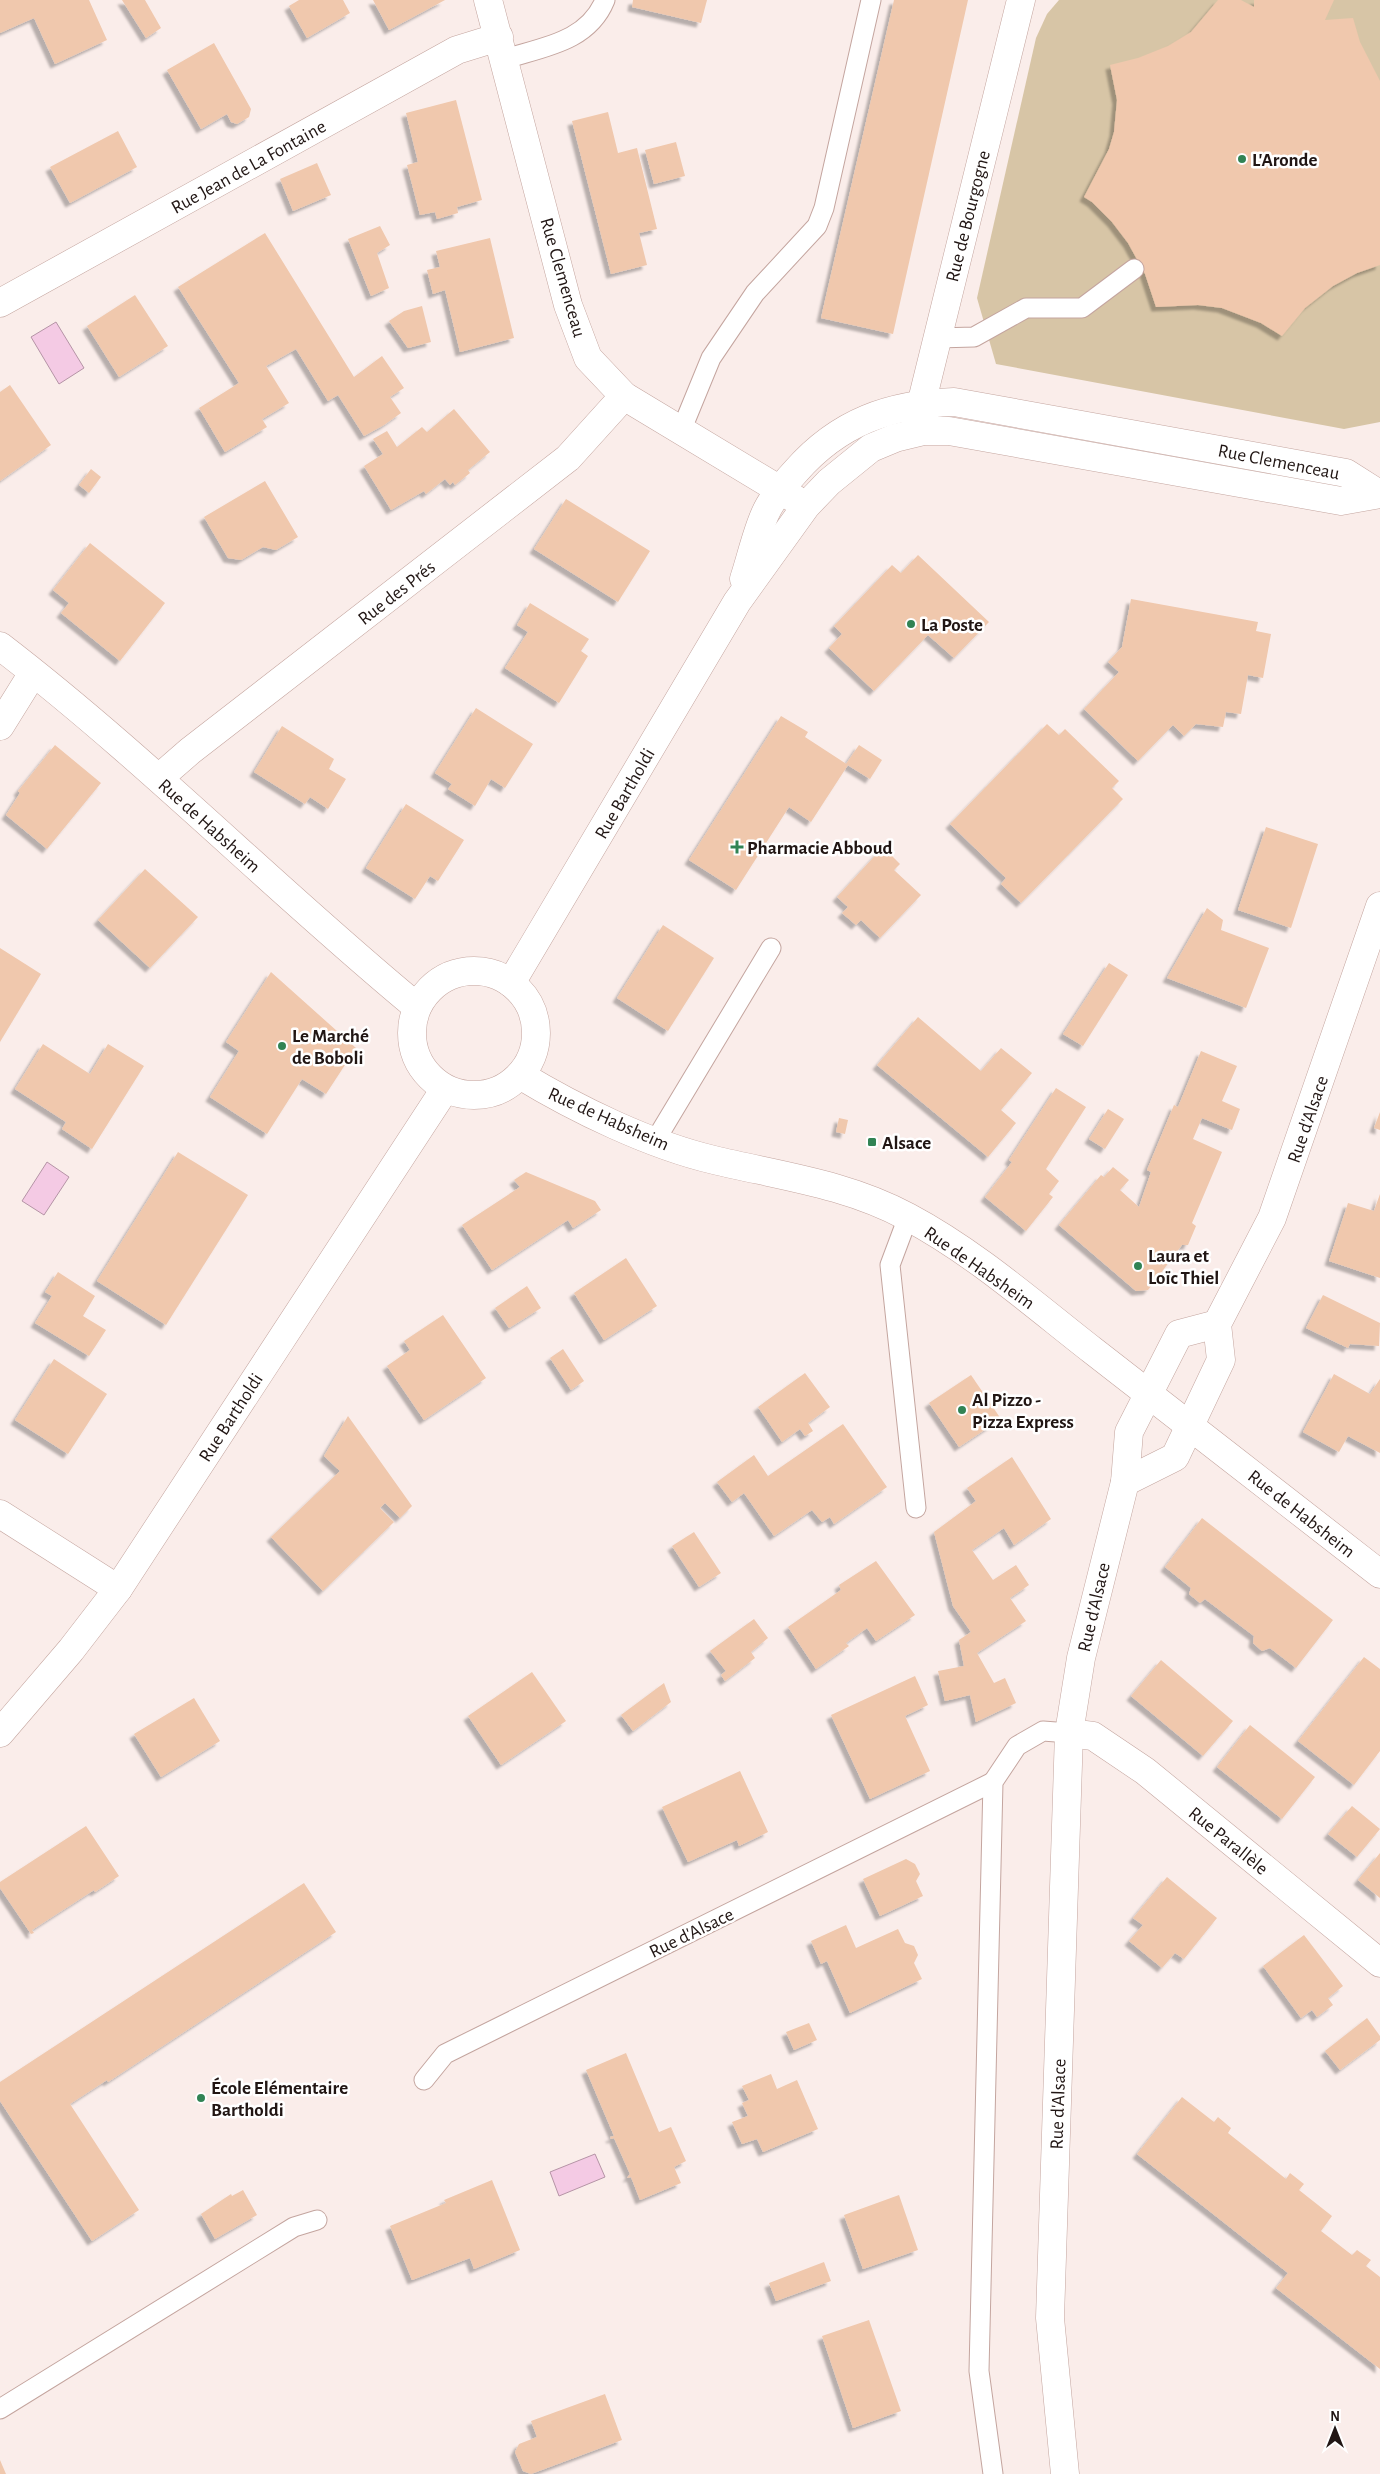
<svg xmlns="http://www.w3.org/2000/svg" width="1380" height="2474" font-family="'Alegreya Sans',sans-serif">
  <defs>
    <filter id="shadow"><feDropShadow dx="-4.5" dy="4.5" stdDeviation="1" flood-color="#0004"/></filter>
  </defs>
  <rect width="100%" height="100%" fill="#faedea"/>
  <path fill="#d7c5a6" d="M1059,0h321v422l-36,7 -348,-65 -19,-66 59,-260 11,-24z"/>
  <g fill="#f4cae4" stroke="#b594a6">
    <path d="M56,322l28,46 -25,16 -28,-47z"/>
    <path d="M47,1162l22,15 -25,38 -22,-14z"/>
    <path d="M595,2154l10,23 -46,19 -9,-24z"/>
  </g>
  <g fill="#f0c8ad" filter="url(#shadow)">
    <path d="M0,0h89l18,40 -52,24 -21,-46 -34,15z"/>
    <path d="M122,0h23l16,28 -15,10z"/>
    <path d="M299,0h44l7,13 -43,25 -18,-32z"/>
    <path d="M373,0h72l-56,30z"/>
    <path d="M633,0h74l-6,23 -69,-16z"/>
    <path d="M894,0h74l-75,334 -72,-16z"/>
    <path d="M1218,0h23l13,7v-7h80l-9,20 28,-2 7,24 20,39v184l-23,8 -24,13 -28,22 -23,28 -21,-13 -39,-15 -24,-3 -42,2 -11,-33 -17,-31 -16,-21 -20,-20 -8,-5 25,-48 5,-17 3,-32 -7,-35 28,-7 30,-12 23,-14z"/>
    <path d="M214,43l37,66 -2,8 -12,7 -6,-2 -4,-8 -26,15 -34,-59z"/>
    <path d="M456,100l26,100 -25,7 1,6 -21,6 -2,-7 -15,3 -13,-50 11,-3 -12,-49z"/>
    <path d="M608,112l10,41 19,-5 20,81 -18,4 8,32 -36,9 -39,-153z"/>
    <path d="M118,131l19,36 -67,36 -20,-36z"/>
    <path d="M676,142l9,34 -31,8 -9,-34z"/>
    <path d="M317,163l14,32 -38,16 -13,-32z"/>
    <path d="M380,226l10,19 -13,8 12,35 -18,8 -23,-57z"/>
    <path d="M265,233l89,144 28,-21 22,32 -14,9 11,16 -17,12 -20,11 -26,-41 -10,6 -32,-52 -30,17 23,37 -27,16 5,8 -42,25 -26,-44 40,-25 -61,-96z"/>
    <path d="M490,238l24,100 -54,14 -15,-62 -12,4 -6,-24 13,-3 -4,-16z"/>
    <path d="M135,295l33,51 -49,31 -32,-51z"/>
    <path d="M422,306l9,36 -23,6 -19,-27 15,-10z"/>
    <path d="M10,385l41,60 -51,36v-89z"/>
    <path d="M454,409l36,43 -22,18 2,3 -15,12 -2,-3 -3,3 -5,-6 -19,15 -2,-3 -33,19 -27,-44 19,-12 -10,-15 14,-8 10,16 25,-20 5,5z"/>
    <path d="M91,469l10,8 -12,16 -10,-8z"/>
    <path d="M265,481l33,56 -22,13 -13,-3 -22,13 -13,-2 -24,-41z"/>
    <path d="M566,499l84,52 -32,51 -84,-53z"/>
    <path d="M90,543l75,60 -45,58 -59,-48 8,-10 -16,-13z"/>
    <path d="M918,555l71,67 -35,36 -26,-23 -54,56 -45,-43 13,-14 -8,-8 58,-61 9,8z"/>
    <path d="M1131,599l127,23 -2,9 15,3 -8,44 -15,-3 -7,39 -15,-2 -3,15 -27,-3 -12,12 -11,-11 -35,36 -54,-52 35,-37 -11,-10 14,-15z"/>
    <path d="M530,603l59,36 -8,12 7,5 -29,47 -54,-35 23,-36 -11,-7z"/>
    <path d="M476,708l57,36 -28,44 -14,-9 -16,27 -27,-17 4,-5 -17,-11z"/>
    <path d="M781,716l27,16 -3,5 43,28 -37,57 -22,-15 -53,83 -47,-30z"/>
    <path d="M1047,724l12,11 6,-6 54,52 -7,7 11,11 -102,104 -20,-19 5,-6 -56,-54z"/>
    <path d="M282,726l52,33 -5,10 17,10 -18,30 -18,-12 -5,7 -51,-32z"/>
    <path d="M55,745l46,38 -54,66 -41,-34 14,-22 -2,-2z"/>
    <path d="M859,745l23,15 -12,19 -24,-15z"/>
    <path d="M406,804l58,36 -26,41 -8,-5 -15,23 -49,-31z"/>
    <path d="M1266,827l52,17 -27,84 -53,-18z"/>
    <path d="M883,847l17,17 -6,6 27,25 -41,43 -19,-18 -5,5 -14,-12 6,-6 -11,-10z"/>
    <path d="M145,869l53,48 -48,51 -52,-48z"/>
    <path d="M1207,908l16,12 -2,10 48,18 -23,60 -79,-30z"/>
    <path d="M663,925l51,33 -46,73 -51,-33z"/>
    <path d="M0,948l41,26 -41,68z"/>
    <path d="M1109,963l19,12 -45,71 -20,-12z"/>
    <path d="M271,972l85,76 -30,46 -24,-15 -35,55 -57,-37 29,-46 -13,-9z"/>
    <path d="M918,1017l63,54 20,-23 31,25 -31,37 15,13 -28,34 -111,-92z"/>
    <path d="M43,1044l47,30 18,-30 36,22 -52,83 -30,-20 4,-7 -51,-33z"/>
    <path d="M1201,1051l36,15 -15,35 18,8 -8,21 -30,-12 -9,21 29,13 -30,71 4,3 -8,19h-6l-34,45 -12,1 -77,-66 42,-50 3,2 9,-10 16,13 -9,10 19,17 12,-35 -4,-2 27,-65 4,2z"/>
    <path d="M1056,1088l30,19 -40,62 13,12 -10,13 4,3 -27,34 -41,-34 27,-35 -3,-2z"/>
    <path d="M1108,1109l16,10 -19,30 -16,-10z"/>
    <path d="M1380,1112v18l-6,-2z"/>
    <path d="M839,1118l9,2 -3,14 -9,-2z"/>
    <path d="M178,1152l70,43 -82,130 -69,-44z"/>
    <path d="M526,1172l69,29 6,9 -28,18 -5,-8 -76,50 -30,-45 58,-38 -6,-7z"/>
    <path d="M1380,1194v84l-51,-17 19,-58 26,8z"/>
    <path d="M626,1258l31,48 -53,34 -30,-47z"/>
    <path d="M58,1272l37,24 -12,20 23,14 -17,26 -54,-33 17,-27 -7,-4z"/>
    <path d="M527,1286l14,22 -32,20 -14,-20z"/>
    <path d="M1323,1295l57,28 -1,23 -29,-2 -2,4 -42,-20z"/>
    <path d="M443,1315l43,63 -62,42 -37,-54 23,-16 -6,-9z"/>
    <path d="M563,1349l21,32 -13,9 -21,-32z"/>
    <path d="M54,1359l53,35 -39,60 -53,-34z"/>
    <path d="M805,1373l25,34 -22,16 5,8 -8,5 -5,-7 -18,13 -24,-35z"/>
    <path d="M1334,1374l36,20 10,-15v74l-32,-17 -9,16 -36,-20z"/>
    <path d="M971,1375l30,44 -42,28 -30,-44z"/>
    <path d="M348,1416l64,90 -12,12 -15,-15 -5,5 14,14 -71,69 -52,-54 69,-66 -16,-15z"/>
    <path d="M843,1424l44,63 -53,37 -4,-7 -8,5 -10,-12 -38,26 -30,-43 -12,9 -15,-20 37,-27 14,21z"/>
    <path d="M1012,1457l39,62 -37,26 -10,-17 -32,22 21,30 23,-15 13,20 -19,13 16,23 -49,32 17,30 11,-5 11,25 -40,19 -6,-27 -25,6 -7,-30 26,-5 -5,-26 12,-8 -18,-26 -19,-74 42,-31 -9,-13z"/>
    <path d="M1202,1518l131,102 -37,48 -26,-20 -8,3 -9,-8 1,-7 -49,-37 -5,4 -11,-9 2,-6 -26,-21z"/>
    <path d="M694,1532l27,41 -22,14 -27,-41z"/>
    <path d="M876,1561l39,54 -39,26 -9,-13 -21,15 3,3 -33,23 -28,-42 53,-37 -2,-5z"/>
    <path d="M754,1619l14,19 -17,14 4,6 -30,23 -4,-6 5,-4 -16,-20z"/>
    <path d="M1364,1657l16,12v82l-26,34 -56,-44z"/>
    <path d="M1161,1660l72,61 -30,35 -72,-60z"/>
    <path d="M532,1672l34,49 -65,44 -33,-49z"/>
    <path d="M915,1676l13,29 -23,11 25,55 -60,28 -39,-84z"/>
    <path d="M664,1683l7,19 -38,29 -12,-16z"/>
    <path d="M194,1698l26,43 -59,36 -27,-43z"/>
    <path d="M1250,1725l65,52 -33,42 -65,-52z"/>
    <path d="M740,1771l28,61 -29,14 -2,-6 -49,22 -26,-55z"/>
    <path d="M1352,1806l28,23 -23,28 -29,-23z"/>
    <path d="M86,1826l33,50 -24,16 -1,-2 -62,40 2,3 -3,1 -31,-46v-6z"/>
    <path d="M1380,1853v45l-22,-18z"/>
    <path d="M906,1859l9,5 5,10 -4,7 7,15 -43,20 -17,-37z"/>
    <path d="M1167,1877l50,41 -33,41 -9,-6 -13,15 -33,-27 14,-16 -10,-7z"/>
    <path d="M304,1883l32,49 -228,150 -1,-2 -37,24 69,106 -47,31 -92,-140v-19z"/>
    <path d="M846,1925l10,23 42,-19 7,14 9,3 4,9 -4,8 8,16 -72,34 -23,-52 -6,3 -10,-23z"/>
    <path d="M1304,1935l39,51 -15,12 5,7 -16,12 -5,-7 -11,8 -38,-52z"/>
    <path d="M1367,2018l13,18v4l-40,30 -15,-19z"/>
    <path d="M809,2023l8,17 -23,10 -8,-18z"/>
    <path d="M626,2053l33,79 12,-5 15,34 -12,6 7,16 -41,17 -9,-23 -4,1 3,-4 -16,-36 -3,1 -1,-2 4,-1 -28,-66z"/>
    <path d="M771,2074l6,15 20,-9 21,49 -55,23 -6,-13 -15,5 -10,-22 16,-6 -6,-13 7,-3 -7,-14z"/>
    <path d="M1182,2097l32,25 4,-5 13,11 -3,5 58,46 4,-6 14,11 -5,6 33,26 -11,15 31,24 5,-5 14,10 -5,6 14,11v92l-104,-81 12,-15 -151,-119z"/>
    <path d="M492,2180l28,70 -46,19 -4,-11 -58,22 -22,-54 56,-23 -2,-3z"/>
    <path d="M243,2190l14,25 -42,24 -14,-25 30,-20 1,2z"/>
    <path d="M899,2195l19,55 -55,19 -19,-54z"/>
    <path d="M824,2262l7,19 -55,20 -7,-18z"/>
    <path d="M869,2320l32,91 -48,17 -31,-92z"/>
    <path d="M605,2394l17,46 -91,34 -8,-3 -8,-19 4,-8 18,-7 -6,-16z"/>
    <path d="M0,2460l6,14h-6z"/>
  </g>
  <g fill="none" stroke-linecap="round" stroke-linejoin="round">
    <defs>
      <g id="service">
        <path d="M505,59c38,-12 83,-17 100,-59"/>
        <path d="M937,338l37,-1 52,-29h56l52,-39"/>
        <path d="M681,431l30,-73 44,-65 62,-67 7,-18 47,-208"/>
        <path d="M655,1141l116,-193"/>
        <path d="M908,1217l-18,48 26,243"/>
        <path d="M424,2080l21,-26 548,-272"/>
        <path d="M0,2409l294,-182 23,-7"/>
        <path d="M993,2474l-14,-103 14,-589 24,-36 26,-15 26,2"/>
      </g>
      <g id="minor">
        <path d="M488,0l80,305 20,53 36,38 171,103"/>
        <path d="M0,303l457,-253 42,-13"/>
        <path d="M917,421l104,-421"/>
        <path d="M744,579c7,-21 12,-45 21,-65 7,-16 19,-30 31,-43 43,-49 94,-67 158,-69l392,71 33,21"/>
        <path d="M0,646c146,112 275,244 417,361"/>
        <path d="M0,726l33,-53"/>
        <path d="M159,778l31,-27 378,-293 56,-62"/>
        <circle cx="474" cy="1033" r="62"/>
        <path d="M511,983l226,-381 69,-96 23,-24 42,-34 24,-10 29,-7h25l392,70 39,-7"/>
        <path d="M520,1075c56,34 130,70 194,85 67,16 133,24 194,57 66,35 125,87 184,133 96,75 192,149 288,224"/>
        <path d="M1125,1482l50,-25 46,-97 -4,-36 55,-106 108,-312"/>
        <path d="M0,1514l118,75"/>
        <path d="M0,1733l71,-83 47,-61 327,-500"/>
        <path d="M1069,1733l24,3 52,35 235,192"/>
        <path d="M1065,2474l-15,-156 19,-585 12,-75 44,-176 4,-50 50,-98 38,-10"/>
      </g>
    </defs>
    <use href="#service" stroke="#c4a59f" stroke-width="21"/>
    <use href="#minor" stroke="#c4a59f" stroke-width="29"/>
    <use href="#service" stroke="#fff" stroke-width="19"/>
    <use href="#minor" stroke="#fff" stroke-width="28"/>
  </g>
  <g fill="#318354" stroke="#fff" stroke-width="2">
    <circle cx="1242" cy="159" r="5"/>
    <circle cx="911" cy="624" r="5"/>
    <path d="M734.5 839.5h5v5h5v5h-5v5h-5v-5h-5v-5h5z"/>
    <circle cx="282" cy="1046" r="5"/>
    <rect x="867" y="1137" width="10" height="10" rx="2.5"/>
    <circle cx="1138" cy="1266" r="5"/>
    <circle cx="962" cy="1410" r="5"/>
    <circle cx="201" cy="2098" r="5"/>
  </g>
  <g text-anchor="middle" stroke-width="5" stroke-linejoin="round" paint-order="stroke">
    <g font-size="19" font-weight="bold" fill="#211614" stroke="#fff" text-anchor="start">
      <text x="1252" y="166">L'Aronde</text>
      <text x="921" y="631">La Poste</text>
      <text x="747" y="854">Pharmacie Abboud</text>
      <text x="292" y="1042">Le Marché<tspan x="292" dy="22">de Boboli</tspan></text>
      <text x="882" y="1149">Alsace</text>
      <text x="1148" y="1262">Laura et<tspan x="1148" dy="22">Loïc Thiel</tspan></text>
      <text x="972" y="1406">Al Pizzo -<tspan x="972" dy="22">Pizza Express</tspan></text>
      <text x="211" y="2094">École Elémentaire<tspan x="211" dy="22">Bartholdi</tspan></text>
    </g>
    <g font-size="19" fill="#211614" stroke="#fff">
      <text transform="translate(248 166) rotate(-29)" y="7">Rue Jean de La Fontaine</text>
      <text transform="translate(967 216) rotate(-76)" y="7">Rue de Bourgogne</text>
      <text transform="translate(564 277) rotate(74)" y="7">Rue Clemenceau</text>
      <text transform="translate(1279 461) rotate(11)" y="7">Rue Clemenceau</text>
      <text transform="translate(396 592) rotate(-38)" y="7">Rue des Prés</text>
      <text transform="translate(624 793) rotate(-60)" y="7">Rue Bartholdi</text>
      <text transform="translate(210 825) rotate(42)" y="7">Rue de Habsheim</text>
      <text transform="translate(609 1118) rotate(24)" y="7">Rue de Habsheim</text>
      <text transform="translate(1307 1119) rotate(-71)" y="7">Rue d'Alsace</text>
      <text transform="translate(980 1267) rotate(35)" y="7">Rue de Habsheim</text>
      <text transform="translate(230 1417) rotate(-57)" y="7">Rue Bartholdi</text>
      <text transform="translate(1302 1513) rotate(38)" y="7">Rue de Habsheim</text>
      <text transform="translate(1093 1607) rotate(-77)" y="7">Rue d'Alsace</text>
      <text transform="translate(1229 1840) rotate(39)" y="7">Rue Parallèle</text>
      <text transform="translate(691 1932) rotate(-26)" y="7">Rue d'Alsace</text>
      <text transform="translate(1057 2104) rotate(-88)" y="7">Rue d'Alsace</text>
    </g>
  </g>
  <g transform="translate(1335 2429)" stroke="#ffffff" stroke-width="4" paint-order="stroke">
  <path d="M0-4L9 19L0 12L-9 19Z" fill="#211614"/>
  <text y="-8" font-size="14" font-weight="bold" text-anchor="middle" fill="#211614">N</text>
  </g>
</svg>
